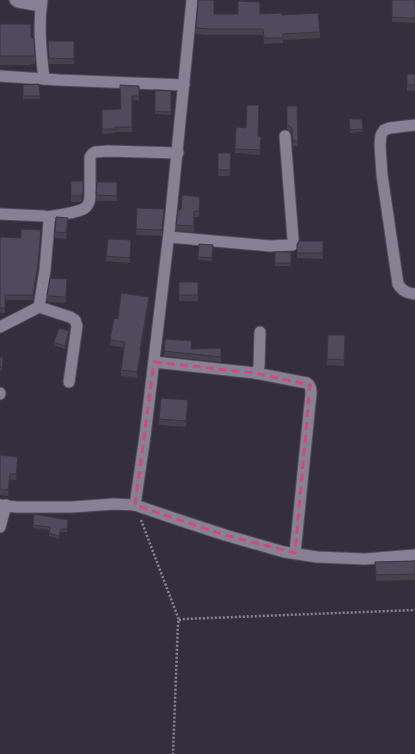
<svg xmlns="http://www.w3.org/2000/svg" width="415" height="754" font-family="'PT Sans Narrow',sans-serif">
  <rect width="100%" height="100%" fill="#352e3f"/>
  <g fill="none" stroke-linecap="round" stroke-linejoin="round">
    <defs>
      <g id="minor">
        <path d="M15,0l3,2 23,4"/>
        <path d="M42,0c-4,27 -1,52 2,79"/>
        <path d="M0,76l59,4 125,5"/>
        <path d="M415,125l-25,3 -6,2 -3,5 -1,10 2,30 16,109c4,7 9,9 17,10"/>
        <path d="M0,214l44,2 3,1 2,5 -4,48 -6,37 -39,20"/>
        <path d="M47,217c9,-2 33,-4 39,-10 3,-3 4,-7 4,-12v-38l2,-3 3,-2 13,-1 70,2"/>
        <path d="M169,237l101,9 22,-1 1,-1v-5l-8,-103"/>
        <path d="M39,307l31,10 5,3 2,6 -8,56"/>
        <path d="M154,362l101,11 3,-3 1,-4 1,-34"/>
        <path d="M255,373l52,10c6,4 4,13 3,20l-15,150"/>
        <path d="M0,394v-1"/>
        <path d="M0,505l16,2h56l42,-3 21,1 44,15 46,15 59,17 33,5 48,2 50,-4"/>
        <path d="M135,505l10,-69 24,-203 23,-233"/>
        <path d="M0,527l6,-22"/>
      </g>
    </defs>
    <use href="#minor" stroke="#524b59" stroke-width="13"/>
    <g stroke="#8c8694" stroke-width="2.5" stroke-dasharray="2 2" stroke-linecap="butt">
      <path d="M141,520l38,100 -1,3 -5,131"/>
      <path d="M179,620l5,-1 231,-9"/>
    </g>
    <use href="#minor" stroke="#888194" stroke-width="11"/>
  </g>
  <g fill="#46404f">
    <path d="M392,0h23v23l-23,-1z"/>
    <path d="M214,14h46l22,1 38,17v6l-37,2v3l-19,1 -1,-9h-54l-13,-1v-6z"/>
    <path d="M0,24l31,14 4,18v8h-4v1h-31z"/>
    <path d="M48,41h26v23h-25z"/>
    <rect x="407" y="74" width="8" height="17"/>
    <path d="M39,84l1,15h-17v-14z"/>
    <path d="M139,86v14h-7v32h-17v1l-13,1v-24l19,-1z"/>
    <path d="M155,90l16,1v24l-16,-1z"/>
    <path d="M287,106h10l1,40h-5l-1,-11 -1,-3 -4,-2z"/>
    <path d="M349,119h13l1,13 -13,1z"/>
    <path d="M258,136l3,1 -1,18 -25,-2v-4z"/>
    <path d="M218,153h13l-1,23h-12z"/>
    <path d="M71,181h12v17l-2,4h-10z"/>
    <path d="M97,182h20v19h-21z"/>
    <path d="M200,202l-1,15h-5v15l-18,-1v-6l5,-15z"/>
    <path d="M137,208l27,7 -2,21 -26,-1z"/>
    <path d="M68,224l-2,15 -11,-1v-6z"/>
    <path d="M41,235l-3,34 -5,31h-28v13h-5v-76l21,1z"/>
    <path d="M323,241v18l-26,-1v-14z"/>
    <path d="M199,244l14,1 -1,16 -14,-1z"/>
    <path d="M131,246l-1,17 -24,-2v-5z"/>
    <rect x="275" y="252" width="16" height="14"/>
    <rect x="179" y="282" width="19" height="19"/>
    <path d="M67,285l-1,18 -18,-1 -1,-2v-5z"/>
    <path d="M149,303l-8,48v5l-4,22 -16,-2v-6l3,-22 -14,-3v-5l8,-21z"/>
    <path d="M69,334l-4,15 -11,-4v-3z"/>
    <path d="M328,335h17l-1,31 -17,-1z"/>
    <path d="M221,348v14l-57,-6v-5l28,-2z"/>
    <path d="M0,357l3,3 -1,11 -2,-1z"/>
    <path d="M188,406l-2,21 -27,-2v-6z"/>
    <path d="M0,455l18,8 -2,17 -6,-1 -2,17 -8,-1z"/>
    <path d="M34,514l34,9 -1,9h-6l-2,7 -10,-3v-6l-16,-2z"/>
    <path d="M415,561v19l-39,1 -1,-19z"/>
  </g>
  <g fill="#393440">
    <path d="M83,192v6l-2,4v-6z"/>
    <path d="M164,209v6l-2,21v-6z"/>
    <path d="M41,230l-3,39 -5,31v-5z"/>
    <path d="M149,297v6l-8,48v5l-4,22 3,-28z"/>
    <path d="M69,331v3l-4,15v-3z"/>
    <path d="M188,400v6l-2,21v-6z"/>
    <path d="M18,457v6l-2,17v-6z"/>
    <path d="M10,474v5l-2,17v-6z"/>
  </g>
  <g fill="#514a5c" stroke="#393440">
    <path d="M198,0h16v14h24v-13l22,1v12l22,-1v2l36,-2 2,19 -37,2v4h-19l-1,-9h-54l-13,-1z"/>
    <path d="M392,0h23v18l-23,-1z"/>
    <path d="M0,24h31v14h3l1,18h-35z"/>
    <path d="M48,41h26v18l-25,-1z"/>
    <rect x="407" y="74" width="8" height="11"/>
    <path d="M39,84l1,12h-17v-11z"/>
    <path d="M120,85l19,1v10h-7v31h-17v2h-13v-19l19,-1z"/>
    <path d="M155,90l16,1v21l-16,-1z"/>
    <path d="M247,105h12l-1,31 3,1 -1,13 -25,-1 1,-22 10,1z"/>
    <path d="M287,106h10l1,35h-5l-1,-11 -1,-3 -4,-2z"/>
    <path d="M349,119h13l1,10 -13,1z"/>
    <path d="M218,153h13l-1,17h-12z"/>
    <path d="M71,181h12v11l-2,4h-10z"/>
    <path d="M97,182h20v14l-21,-1z"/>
    <path d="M182,195l18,2 -1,14h-5v15l-18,-1 2,-15h3z"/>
    <path d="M137,208l27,1 -2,21 -26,-1z"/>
    <path d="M56,217l12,1 -2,15 -11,-1z"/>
    <path d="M21,229l20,1 -3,34 -5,31h-28v13h-5v-71l21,1z"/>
    <path d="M108,239l23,1 -1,18 -24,-2z"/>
    <path d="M299,241h24v12h-26v-9z"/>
    <path d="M199,244l14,1 -1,13 -14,-1z"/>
    <rect x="275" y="252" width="16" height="11"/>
    <path d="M50,278l17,1 -1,18 -18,-1 -1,-1z"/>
    <rect x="179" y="282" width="19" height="13"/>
    <path d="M121,293l28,4 -9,53h1l-4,22 -16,-2 4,-28 -15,-2 4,-22 4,1z"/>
    <path d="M59,328l10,3 -4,15 -11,-4z"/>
    <path d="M328,335h17l-1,25 -17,-1z"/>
    <path d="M165,339l27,2 -1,8 30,-1v9l-57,-6z"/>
    <path d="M0,357h3l-1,11 -2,-1z"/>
    <path d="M161,398l27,2 -2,21 -27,-2z"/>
    <path d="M0,455l18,2 -2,17h-6l-2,16 -8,-1z"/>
    <path d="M34,514l34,6 -1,9h-6l-2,7 -10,-3 1,-6 -17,-2z"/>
    <path d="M415,561v13l-39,1 -1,-13z"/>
  </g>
  <path fill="none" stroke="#cb4b80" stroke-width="3" stroke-dasharray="8 5" stroke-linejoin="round" d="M154,362l101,11 55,12 -15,168 -70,-18 -90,-30z"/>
</svg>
